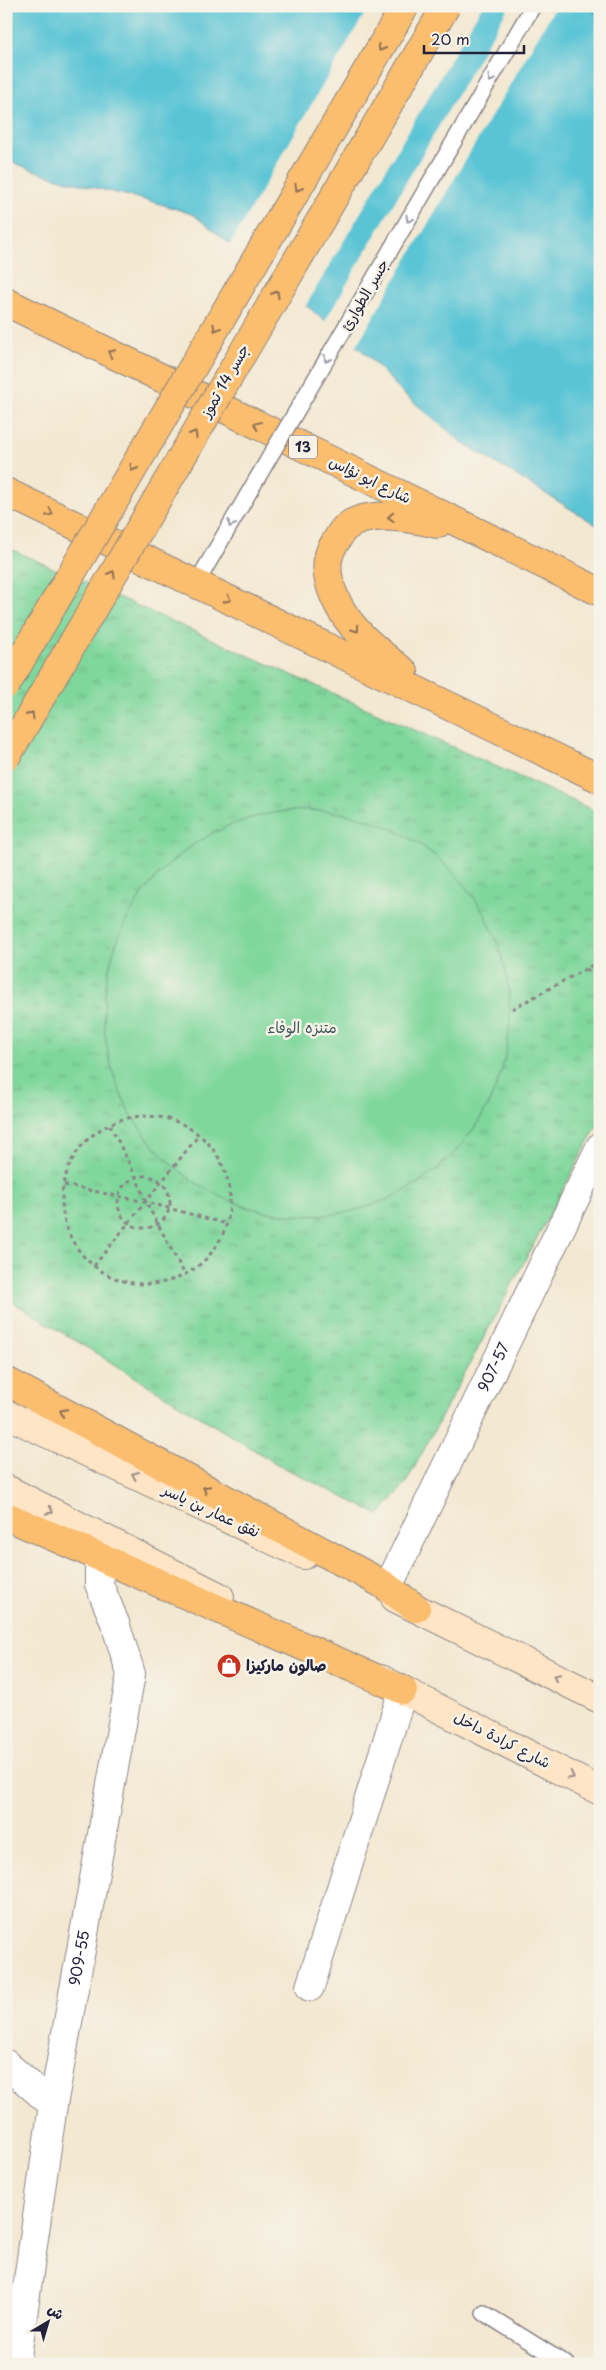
<svg xmlns="http://www.w3.org/2000/svg" width="606" height="2370" font-family="'Playpen Sans','Playpen Sans Arabic',sans-serif">
  <defs>
    <pattern id="grass-tufts" width="24" height="20" patternUnits="userSpaceOnUse" patternTransform="scale(1.25)"><rect width="24" height="20" fill="#7fd79c"/><path d="M3 7l-1-3M5 7V3M7 7l1-3M15 17l-1-3M17 17v-4M19 17l1-3" fill="none" stroke="#6db887"/></pattern>
  </defs>
  <rect width="100%" height="100%" fill="#f7f3e8"/>
  <filter id="ink" filterUnits="userSpaceOnUse"><feTurbulence type="fractalNoise" baseFrequency=".02" numOctaves="2"/><feDisplacementMap in="SourceGraphic" scale="10" xChannelSelector="R" yChannelSelector="G"/><feConvolveMatrix kernelMatrix="1 2 1 2 8 2 1 2 1" color-interpolation-filters="sRGB"/></filter>
  <filter id="wash" filterUnits="userSpaceOnUse"><feTurbulence type="fractalNoise" baseFrequency=".0096" numOctaves="4" result="noise"/><feDisplacementMap in="SourceGraphic" scale="20" xChannelSelector="R" yChannelSelector="G"/><feGaussianBlur stdDeviation="1.12" result="paint"/><feColorMatrix in="noise" values="0 0 0 0 0 0 0 0 0 0 0 0 0 0 0 0 0 1.4 0 .05"/><feComposite in="paint" operator="in"/></filter>
  <g filter="url(#wash)">
    <rect width="100%" height="100%" fill="#f3e8d1"/>
    <path fill="url(#grass-tufts)" stroke="#507c6c" d="M6,547l594,266v307l-194,363 -27,32 -102,-51 -271,-166z"/>
    <circle fill="#7fd79c" stroke="#507c6c" cx="307" cy="1013" r="203"/>
    <path fill="#5ac4d5" stroke="#3e7388" d="M6,6h594v521l-137,-84 -59,-49 -39,-41 -171,-138c-61,-23 -128,-28 -188,-56z"/>
    <g fill="#f3e8d1">
      <path d="M369,6h113l-177,301 -76,-61z"/>
      <path d="M509,6h47l-201,342 -31,-25z"/>
    </g>
    <g fill="none" stroke-linecap="round" stroke-linejoin="round">
      <path stroke="#365b71" stroke-width="1" stroke-dasharray="6 5" stroke-linecap="butt" d="M584,6l16,10"/>
    </g>
  </g>
  <g filter="url(#ink)">
    <g fill="none" stroke-linecap="round" stroke-linejoin="round">
      <defs>
        <g id="service">
          <path d="M196,584l59,-102"/>
          <path d="M484,2313l82,51"/>
        </g>
        <g id="minor">
          <path id="s1" d="M388,1587l212,-440"/>
          <path d="M310,1987l93,-297"/>
          <path d="M6,2064l47,41"/>
          <path id="s2" d="M16,2364l37,-259 78,-431 -16,-51 -16,-39v-27"/>
        </g>
        <g id="secondary">
          <path d="M6,1414l298,141"/>
          <path d="M6,1489l214,108"/>
          <path d="M395,1598l205,101"/>
          <path d="M381,1679l219,112"/>
        </g>
        <g id="primary">
          <path d="M6,302l594,290"/>
          <path d="M6,492l594,287"/>
          <path d="M404,672c-27,-22 -55,-42 -69,-74 -8,-18 -12,-37 -1,-54 4,-5 7,-13 11,-16 22,-19 67,-10 92,-4"/>
          <path d="M6,1381l375,202 35,25"/>
          <path d="M6,1516l397,174"/>
        </g>
      </defs>
      <use href="#service" stroke="#8a8586" stroke-width="18"/>
      <use href="#minor" stroke="#8a8586" stroke-width="30"/>
      <use href="#secondary" stroke="#8a8586" stroke-width="30"/>
      <use href="#primary" stroke="#8a8586" stroke-width="30"/>
      <g stroke="#8a8586" stroke-width="3" stroke-dasharray="4 4" stroke-linecap="butt">
        <path d="M586,969l14,8"/>
        <path d="M512,1009l88,-48"/>
        <circle cx="146" cy="1200" r="84"/>
        <path d="M110,1125l26,52 10,25 39,73"/>
        <circle cx="144" cy="1202" r="26"/>
        <path d="M64,1185l82,17 81,22"/>
        <path d="M94,1266l105,-131"/>
      </g>
      <use href="#service" stroke="#fff" stroke-width="15"/>
      <use href="#minor" stroke="#fff" stroke-width="28"/>
      <use href="#secondary" stroke="#fde5c5" stroke-width="28"/>
      <use href="#primary" stroke="#fbbd6e" stroke-width="28"/>
      <defs>
        <path id="service-bridge" d="M255,482l278,-476"/>
        <g id="primary-bridge">
          <path d="M6,685l399,-679"/>
          <path d="M6,757l440,-751"/>
        </g>
      </defs>
      <use href="#service-bridge" stroke="#8a8586" stroke-width="18" stroke-linecap="butt"/>
      <use href="#primary-bridge" stroke="#8a8586" stroke-width="30" stroke-linecap="butt"/>
      <use href="#service-bridge" stroke="#fff" stroke-width="15"/>
      <use href="#primary-bridge" stroke="#fbbd6e" stroke-width="28"/>
    </g>
    <defs><path id="oneway-chevron" d="M-2-3.5L2.5 0L-2 3.5" fill="none" stroke-width="1.6" stroke-linecap="round" stroke-linejoin="round" transform="scale(1.25)"/></defs>
    <g stroke="#8e7054">
      <use href="#oneway-chevron" transform="translate(381 48) rotate(120)"/>
      <use href="#oneway-chevron" transform="translate(298 188) rotate(120)"/>
      <use href="#oneway-chevron" transform="translate(276 294) rotate(-60)"/>
      <use href="#oneway-chevron" transform="translate(216 328) rotate(120)"/>
      <use href="#oneway-chevron" transform="translate(111 353) rotate(-154)"/>
      <use href="#oneway-chevron" transform="translate(257 425) rotate(-154)"/>
      <use href="#oneway-chevron" transform="translate(194 434) rotate(-60)"/>
      <use href="#oneway-chevron" transform="translate(133 468) rotate(120)"/>
      <use href="#oneway-chevron" transform="translate(50 513) rotate(26)"/>
      <use href="#oneway-chevron" transform="translate(391 517) rotate(177)"/>
      <use href="#oneway-chevron" transform="translate(112 574) rotate(-60)"/>
      <use href="#oneway-chevron" transform="translate(228 599) rotate(26)"/>
      <use href="#oneway-chevron" transform="translate(356 629) rotate(55)"/>
      <use href="#oneway-chevron" transform="translate(31 715) rotate(-60)"/>
      <use href="#oneway-chevron" transform="translate(63 1412) rotate(-152)"/>
      <use href="#oneway-chevron" transform="translate(206 1489) rotate(-152)"/>
    </g>
    <g stroke="#9c9ca7">
      <use href="#oneway-chevron" transform="translate(491 79) rotate(120)"/>
      <use href="#oneway-chevron" transform="translate(409 219) rotate(120)"/>
      <use href="#oneway-chevron" transform="translate(327 359) rotate(120)"/>
      <use href="#oneway-chevron" transform="translate(231 524) rotate(120)"/>
    </g>
    <g stroke="#9a8d87">
      <use href="#oneway-chevron" transform="translate(135 1475) rotate(-155)"/>
      <use href="#oneway-chevron" transform="translate(50 1511) rotate(27)"/>
      <use href="#oneway-chevron" transform="translate(556 1677) rotate(-154)"/>
      <use href="#oneway-chevron" transform="translate(571 1776) rotate(27)"/>
    </g>
  </g>
  <defs>
    <symbol id="shop-disc" viewBox="-11 -11 22 22"><circle r="9.5" fill="#c8321e" stroke="#f7f3e8"/><path d="M-5-2.5h2.3a2.7 3.5 0 0 1 5.4 0H5L5.5 6h-11ZM-1.5-2.5h3a1.5 2.3 0 0 0-3 0Z" fill="#fff"/></symbol>
  </defs>
  <g fill-rule="evenodd">
    <use href="#shop-disc" x="215" y="1652" width="28" height="28"/>
  </g>
  <g text-anchor="middle" stroke-width="5" stroke-linejoin="round" paint-order="stroke">
    <rect fill="#f7f3e8" stroke="#62616f" stroke-width="1" x="289" y="435.5" width="28" height="23" rx="4"/>
    <g font-size="14" font-weight="bold" fill="#22223b">
      <text x="303" y="452">13</text>
    </g>
    <g font-size="15" fill="#22223b" stroke="#f7f3e8">
      <text transform="translate(365 295) rotate(-60)" y="5">جسر الطوارئ</text>
      <text transform="translate(225 381) rotate(-60)" y="5">جسر 14 تموز</text>
      <text transform="translate(370 480) rotate(26)" y="5">شارع ابو نؤاس</text>
      <text dy="5" stroke="none"><textPath href="#s1" startOffset="244">907-57</textPath></text>
      <text transform="translate(211 1511) rotate(25)" y="5">نفق عمار بن ياسر</text>
      <text transform="translate(502 1740) rotate(27)" y="5">شارع كرادة داخل</text>
      <text dy="5" stroke="none"><textPath href="#s2" startOffset="411">909-55</textPath></text>
    </g>
    <g font-size="15" fill="#3e5858" stroke="#f7f3e8">
      <text x="302" y="1033">متنزه الوفاء</text>
    </g>
    <g font-size="15" font-weight="bold" fill="#22223b" stroke="#f7f3e8" text-anchor="start">
      <text x="246" y="1671">صالون ماركيزا</text>
    </g>
  </g>
  <rect width="606" height="2370" fill="none" stroke="#f7f3e8" stroke-width="25"/>
  <g transform="translate(48 2322) rotate(38)" stroke="#f7f3e8" stroke-width="4" paint-order="stroke">
  <path d="M0-4L9 19L0 12L-9 19Z" fill="#22223b"/>
  <text y="-8" font-size="14" font-weight="bold" text-anchor="middle" fill="#22223b">ش</text>
  </g>
  <path d="M424 45v8h100v-8" fill="none" stroke="#22223b" stroke-width="2.5"/>
  <text x="431" y="45" font-size="15" fill="#22223b" stroke="#f7f3e8" stroke-width="4" paint-order="stroke">20 m</text>
</svg>
